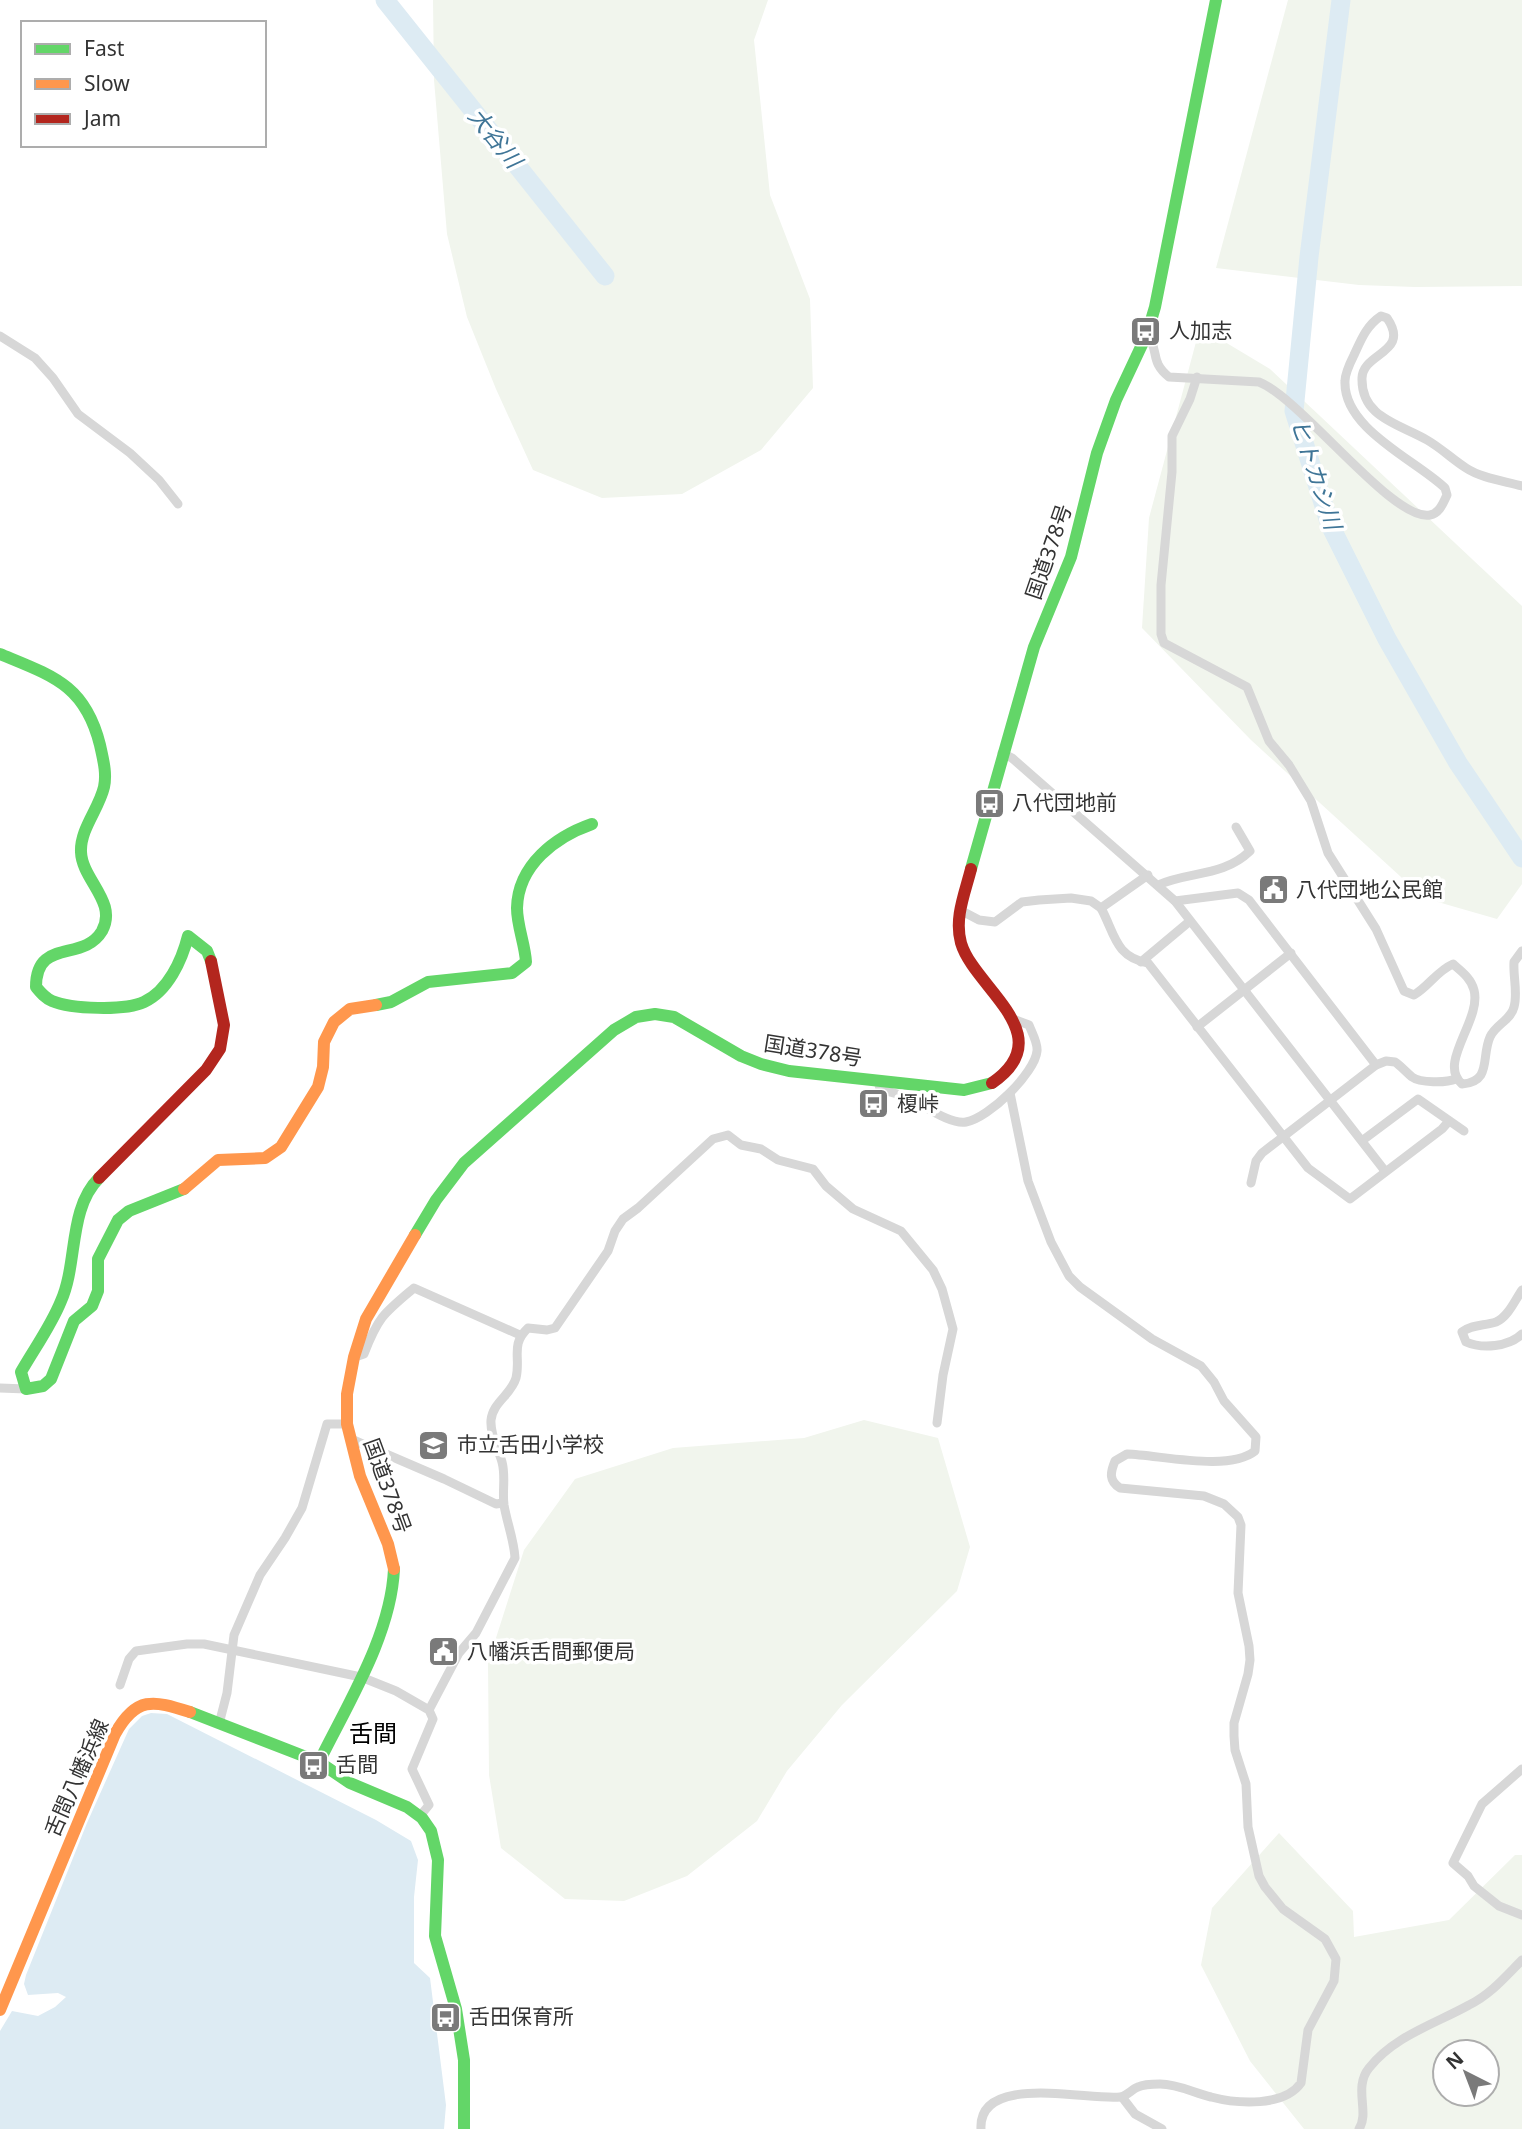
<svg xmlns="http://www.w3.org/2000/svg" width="1522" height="2129" font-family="'Noto Sans','Noto Sans JP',sans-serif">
  <rect width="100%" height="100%" fill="#fff"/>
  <g fill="#f1f5ed" fill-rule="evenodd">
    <path d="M433,0h335l-14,40 16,155 40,104 3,89 -52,62 -79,44 -80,4 -69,-28 -37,-81 -29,-72 -20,-83 -13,-154z"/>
    <path d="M1288,0h234v286l-107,1 -56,-2 -143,-17z"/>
    <path d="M1200,327l70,42 252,237v278l-25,35 -73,-21 -173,-158 -109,-112 7,-110z"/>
    <path d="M864,1420l74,18 32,109 -13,44 -115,114 -55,66 -30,50 -70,55 -63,25 -59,-2 -64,-51 -12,-73 -1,-112 36,-113 51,-71 98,-31 131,-10z"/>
    <path d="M1279,1833l74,78 1,26 95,-17 66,-65h7v274h-218l-54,-68 -49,-96 11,-57zM1445,2052h42v42h-42z"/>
  </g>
  <path fill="#ddebf3" d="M151,1713l16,1 209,106 35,21 7,19 -4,37v66l16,15 16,127 -2,24h-444v-98l12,-20 26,5 17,-9 11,-10 -8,-4 -30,2 -4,-11 2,-9 61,-152 42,-94 13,-13z"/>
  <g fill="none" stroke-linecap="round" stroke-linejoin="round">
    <g stroke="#ddebf3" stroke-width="19">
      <path d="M385,0l220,276"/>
      <path d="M1341,0l-32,257 -15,154 36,114 57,114 71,124 64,95"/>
    </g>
    <g stroke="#d7d7d7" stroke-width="9">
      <path d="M1147,334c13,17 2,27 22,43l90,5c43,17 134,140 171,133 10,-2 13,-12 17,-20l-2,-7c-29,-28 -102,-59 -100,-107 0,-8 5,-18 9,-26 7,-15 12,-29 27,-39l6,2c24,35 -24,34 -25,60 -1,40 38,46 65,62 14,8 25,19 39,28 15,10 38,13 56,18"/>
      <path d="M0,336l35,22 18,20 25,36 52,39 29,27 19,24"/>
      <path d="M1197,377l-7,22 -18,37v36l-11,113v49l3,9 83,44 22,54 20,24 22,36 17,52 48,76 28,62 10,4c15,-9 23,-24 39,-31 8,7 18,14 21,26 8,30 -37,73 -12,94 30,-2 19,-27 28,-47 5,-12 21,-17 24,-30 4,-14 -1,-30 0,-45l8,-11"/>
      <path d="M1002,753l10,5 163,143 210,270"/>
      <path d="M1158,885c32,-14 65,-8 92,-34l-14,-24"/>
      <path d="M1175,901l63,-8 11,7 127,165"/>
      <path d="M1101,908c14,26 14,49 47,55l160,205 42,31 92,-70 7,-8"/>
      <path d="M960,910l19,10 16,2 27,-20 17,-2 32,-2 20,3 10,7 47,-33"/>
      <path d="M1141,962l49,-41"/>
      <path d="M1197,1027l94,-74"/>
      <path d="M878,1081l2,8c9,3 18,5 26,8 16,7 44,28 60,25 23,-4 69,-49 71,-71 1,-8 -5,-18 -8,-26l-16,-6"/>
      <path d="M1363,1140l55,-41 46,32"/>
      <path d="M1251,1183l5,-22 6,-8 114,-88 10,-4 9,1c6,4 11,10 17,15 8,6 34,6 44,2"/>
      <path d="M1522,1290c-7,10 -14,27 -26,32 -12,4 -23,2 -34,10l4,10c16,7 43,5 56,-8"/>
      <path d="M355,1357l9,-3c14,-37 20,-41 50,-66l106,47"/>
      <path d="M0,1388l26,1"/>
      <path d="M351,1439l93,40 52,25 7,-1"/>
      <path d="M120,1685l9,-26 7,-8 51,-7h17l157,33 35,14 33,19 4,9 -21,50 17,36 -9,11"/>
      <path d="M429,1710l30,-57 17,-20 39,-75c-1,-18 -8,-35 -11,-53 -2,-14 2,-28 -2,-43 -4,-14 -12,-27 -11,-42 2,-18 20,-25 25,-42 5,-20 -6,-33 12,-50l19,2 8,-2 53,-77 7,-20 8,-12 15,-11 75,-69 15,-4 13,10 20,4 17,11 35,9 13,17 27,23 48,22 32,39 9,19 11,40 -10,46 -6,48"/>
      <path d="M219,1724l8,-31 7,-58 26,-60 25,-37 17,-30 25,-84h20"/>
      <path d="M1522,1769l-40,35 -29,59 15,13 6,10 25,20 23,9"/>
      <path d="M1122,2097l13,17 27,15"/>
      <path d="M981,2129c-3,-57 108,-28 139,-32 7,-1 12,-8 18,-10 6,-3 15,-3 22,-3 18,0 34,9 51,13 27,7 73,10 90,-14l7,-53 26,-49 2,-22 -11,-20 -42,-30 -18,-22 -6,-11 -11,-49 -2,-43 -11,-34 -1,-14v-13l14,-49 2,-14 -1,-14 -11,-53 3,-68 -3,-8 -14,-13 -20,-8 -84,-8c-11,-7 -10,-15 -5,-27l12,-7c33,1 102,18 128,-3l1,-14 -32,-36 -10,-19 -13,-16 -49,-27 -72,-52 -11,-11 -18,-34 -23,-61 -18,-88"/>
      <path d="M1359,2129c11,-17 -6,-41 10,-61 25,-32 66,-44 100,-63 22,-11 36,-28 53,-45"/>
    </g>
    <g stroke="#63d668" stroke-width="12">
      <path d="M0,654c53,22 85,31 100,91 3,14 7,28 4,42 -5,22 -24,42 -23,65 1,28 37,50 21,79 -19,32 -66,6 -66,56 5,6 9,11 16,14 19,8 73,10 92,1 24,-11 38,-42 44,-66l19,15 4,10"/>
      <path d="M971,869l63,-222 37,-90 26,-104 19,-53 31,-66 8,-27 61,-307"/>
      <path d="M376,1005l15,-3 37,-20 84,-9 14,-11c-1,-18 -9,-36 -9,-54 1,-43 38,-71 75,-84"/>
      <path d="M99,1178c-31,31 -21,85 -38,123 -10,25 -27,48 -40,71l5,17 17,-3 8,-7 23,-58 18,-15 6,-15v-32l20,-39 11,-9 55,-22"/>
      <path d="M415,1235l21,-35 28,-37 150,-133 22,-13 19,-3 19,3 67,39 20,8 28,7 175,19 28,-7"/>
      <path d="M394,1569c-3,66 -46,134 -75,193l31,21 57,24 15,11 9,13 7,29 -3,76 21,73 8,51v69"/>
      <path d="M190,1712l129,50"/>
    </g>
    <g stroke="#ff974d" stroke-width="12">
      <path d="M184,1189l34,-29 47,-2 16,-11 37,-60 5,-20 1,-25 10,-20 16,-13 26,-4"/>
      <path d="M394,1569l-6,-25 -28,-68 -13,-52v-30l7,-37 12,-38 49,-84"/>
      <path d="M0,2010l115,-276c21,-38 38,-34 75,-22"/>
    </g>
    <g stroke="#b3261e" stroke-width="12">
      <path d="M971,869c-6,24 -17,49 -10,74 13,45 101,92 31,140"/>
      <path d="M99,1178l107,-108 14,-21 4,-24 -13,-64"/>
    </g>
  </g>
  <defs>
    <symbol id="bus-square" viewBox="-11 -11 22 22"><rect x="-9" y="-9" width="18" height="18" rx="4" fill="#7a7a7a" stroke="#fff"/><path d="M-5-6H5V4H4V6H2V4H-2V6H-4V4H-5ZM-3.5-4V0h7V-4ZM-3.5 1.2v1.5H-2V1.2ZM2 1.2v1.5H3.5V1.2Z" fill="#fff"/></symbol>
    <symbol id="civic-square" viewBox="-11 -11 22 22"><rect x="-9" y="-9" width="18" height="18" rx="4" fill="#7a7a7a" stroke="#fff"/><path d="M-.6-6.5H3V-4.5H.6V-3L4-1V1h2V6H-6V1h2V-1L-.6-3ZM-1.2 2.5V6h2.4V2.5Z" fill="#fff"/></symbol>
    <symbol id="school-square" viewBox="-11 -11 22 22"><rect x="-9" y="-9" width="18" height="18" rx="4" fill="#7a7a7a" stroke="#fff"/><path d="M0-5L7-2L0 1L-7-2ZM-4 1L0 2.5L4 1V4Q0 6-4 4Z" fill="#fff"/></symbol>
  </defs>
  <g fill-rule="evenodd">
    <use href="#bus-square" x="1128" y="314" width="35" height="35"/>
    <use href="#bus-square" x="972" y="786" width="35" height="35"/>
    <use href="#civic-square" x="1256" y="872" width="35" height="35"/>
    <use href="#bus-square" x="856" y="1086" width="35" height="35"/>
    <use href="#school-square" x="416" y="1428" width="35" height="35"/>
    <use href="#civic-square" x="426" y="1634" width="35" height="35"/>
    <use href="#bus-square" x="296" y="1748" width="35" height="35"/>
    <use href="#bus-square" x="428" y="2000" width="35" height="35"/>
  </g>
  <g text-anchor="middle" stroke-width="7" stroke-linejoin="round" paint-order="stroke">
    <g font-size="21" fill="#333" stroke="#fff" text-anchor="start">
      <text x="1169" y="338">人加志</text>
      <text x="1012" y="810">八代団地前</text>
      <text x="1296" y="897">八代団地公民館</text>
      <text x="897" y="1111">榎峠</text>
      <text x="457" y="1452">市立舌田小学校</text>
      <text x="467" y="1659">八幡浜舌間郵便局</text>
      <text x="336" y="1772">舌間</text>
      <text x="469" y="2024">舌田保育所</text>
    </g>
    <g font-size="21" fill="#333" stroke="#fff">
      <text transform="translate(1049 552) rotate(-71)" y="7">国道378号</text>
      <text transform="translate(813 1051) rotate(9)" y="7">国道378号</text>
      <text transform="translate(387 1486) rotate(70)" y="7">国道378号</text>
      <text transform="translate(77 1778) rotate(-66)" y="7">舌間八幡浜線</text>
    </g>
    <g font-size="23" font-style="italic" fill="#3f7597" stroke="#fff">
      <text transform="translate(495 138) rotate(51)" y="8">大谷川</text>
      <text transform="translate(1316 474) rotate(72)" y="8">ヒトカシ川</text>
    </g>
    <g font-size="24" fill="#000" stroke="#fff">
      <text x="373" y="1742">舌間</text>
    </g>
  </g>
  <rect x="21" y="21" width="245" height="126" fill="#ffffff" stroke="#adadad" stroke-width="2"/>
  <rect x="35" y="44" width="35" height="10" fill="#63d668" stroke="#adadad" stroke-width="2"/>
  <text x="84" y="56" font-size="21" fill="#333333">Fast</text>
  <rect x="35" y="79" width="35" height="10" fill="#ff974d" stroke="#adadad" stroke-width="2"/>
  <text x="84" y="91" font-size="21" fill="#333333">Slow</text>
  <rect x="35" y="114" width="35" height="10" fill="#b3261e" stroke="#adadad" stroke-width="2"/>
  <text x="84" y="126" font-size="21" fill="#333333">Jam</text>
  <g transform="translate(1466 2073) rotate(318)"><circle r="33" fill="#ffffff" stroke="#adadad" stroke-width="2"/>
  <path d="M0-5L12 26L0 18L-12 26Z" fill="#7a7a7a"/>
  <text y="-10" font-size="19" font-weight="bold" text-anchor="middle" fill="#333333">N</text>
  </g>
</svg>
